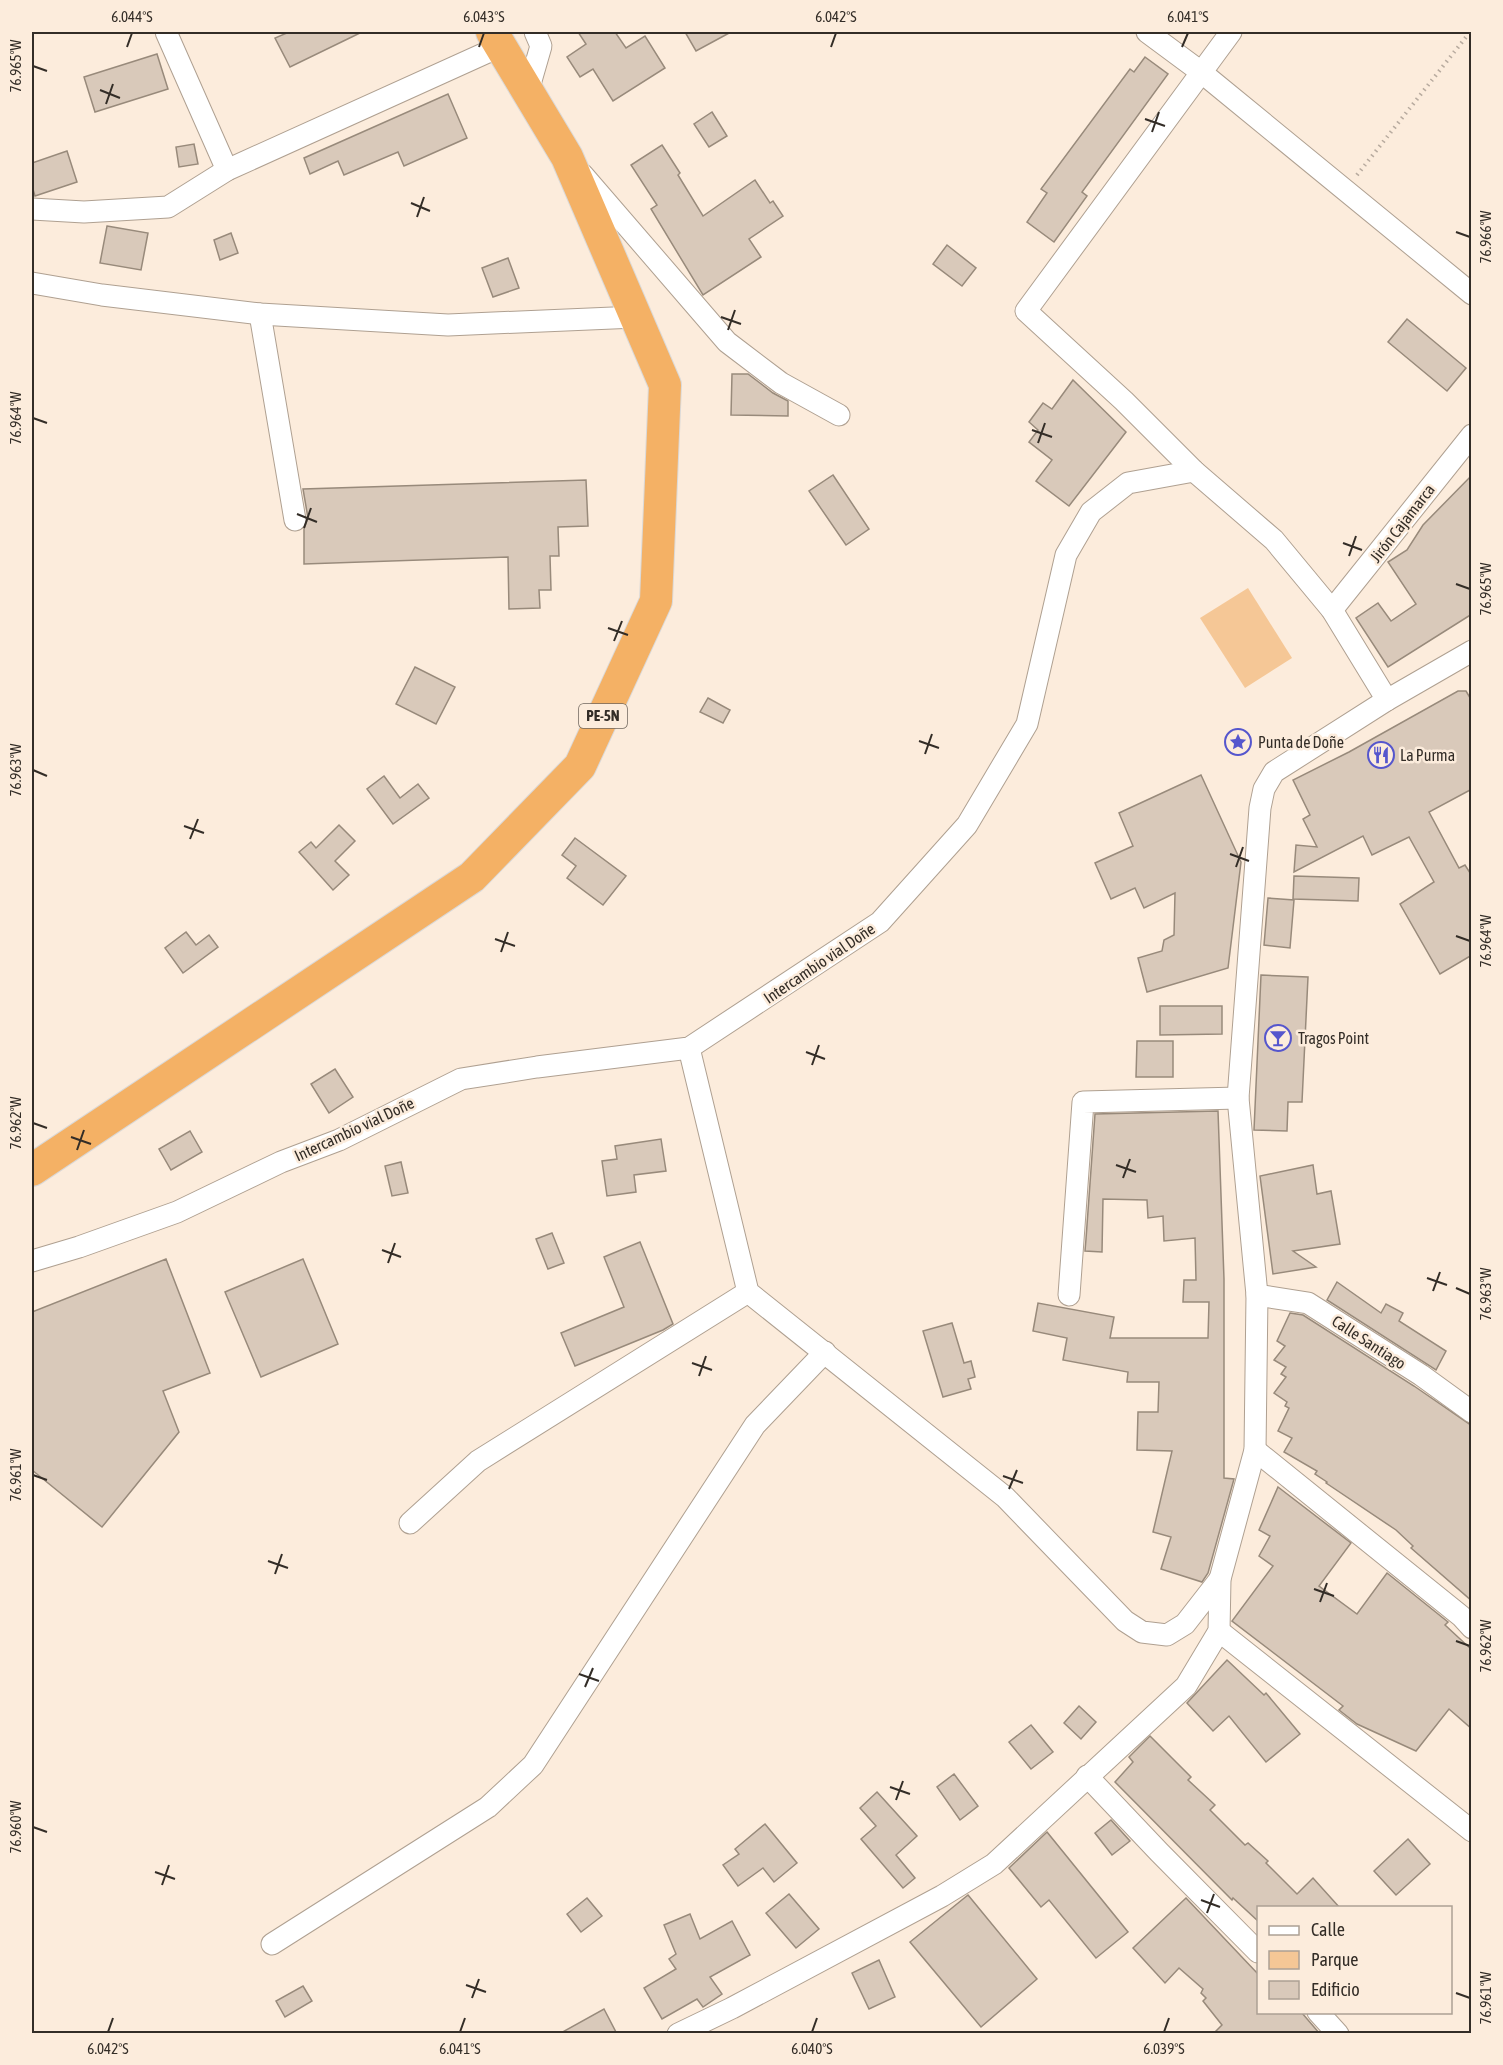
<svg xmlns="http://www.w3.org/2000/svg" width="1503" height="2065" font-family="'Asap Condensed',sans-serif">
  <rect width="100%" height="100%" fill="#fcecdc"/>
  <path fill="#f5c796" d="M1248,588l44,70 -47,30 -45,-70z"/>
  <g fill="#d9c9ba" stroke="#988a7b" stroke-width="1.5">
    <path d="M289,32h73l-72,35 -15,-29z"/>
    <path d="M578,32h37l11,16 19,-12 20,32 -52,33 -20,-32 -13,8 -13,-20 19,-13z"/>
    <path d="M685,32h46l-35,19z"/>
    <path d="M157,54l11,35 -73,23 -11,-35z"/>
    <path d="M1145,57l23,17 -86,118 5,4 -33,46 -27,-20 20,-29 -6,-4 89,-120 4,3z"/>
    <path d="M448,94l19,44 -63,28 -6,-14 -54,23 -6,-14 -28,13 -6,-16z"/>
    <path d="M712,112l15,24 -18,11 -15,-23z"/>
    <path d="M194,144l4,20 -19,3 -3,-20z"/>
    <path d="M662,145l18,28 -2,2 25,41 52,-36 15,23 3,-2 10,15 -34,23 12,18 -58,38 -52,-86 6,-4 -26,-40z"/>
    <path d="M67,151l10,31 -42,14 -3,-10v-23z"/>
    <path d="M107,226l41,7 -7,37 -41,-7z"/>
    <path d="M231,233l7,20 -18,7 -6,-20z"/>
    <path d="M947,245l29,23 -14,18 -29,-22z"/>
    <path d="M508,258l11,30 -26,9 -11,-29z"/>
    <path d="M1407,319l59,49 -19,23 -59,-49z"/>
    <path d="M732,374h16l25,19 15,8v15l-57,-1z"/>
    <path d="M1073,380l53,52 -57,74 -33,-25 16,-21 -23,-18 9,-12 -9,-8 14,-19 9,6z"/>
    <path d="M833,475l36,54 -23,16 -37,-54z"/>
    <path d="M1472,475v139l-84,53 -32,-49 22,-15 13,18 25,-17 -28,-42 19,-12 16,-25z"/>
    <path d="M586,480l2,46 -30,1 1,29h-9l1,34h-12l1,18 -31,1 -1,-52 -204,7v-35l4,-11 -5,-29z"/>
    <path d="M415,667l40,20 -19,37 -40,-20z"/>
    <path d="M1458,691h8l6,10v88l-43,23 30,56 6,-3 7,11v79l-32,19 -40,-70 34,-22 -25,-45 -37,18 -9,-19 -69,36 2,-27 21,2 -14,-28 7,-4 -17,-35 56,-28z"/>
    <path d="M708,698l22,12 -7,13 -23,-11z"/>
    <path d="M1201,775l40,87 -13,106 -81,24 -9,-34 24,-7 2,-11 10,-5 1,-42 -31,15 -9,-20 -24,11 -16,-36 38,-17 -14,-33z"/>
    <path d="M384,776l16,22 18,-14 11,14 -36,26 -26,-35z"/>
    <path d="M339,825l16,16 -20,20 14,14 -16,15 -34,-38 12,-10 5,6z"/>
    <path d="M575,838l51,38 -23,29 -36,-27 9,-12 -14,-11z"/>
    <path d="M1294,876l65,2 -1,23 -65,-2z"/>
    <path d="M1268,898l26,2 -4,48 -26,-3z"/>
    <path d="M186,932l10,13 13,-10 9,12 -35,26 -18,-25z"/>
    <path d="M1261,975l47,2 -6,125h-14l-1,29 -33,-1z"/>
    <path d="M1160,1006h62v28l-62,1z"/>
    <path d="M1137,1041h36v36h-37z"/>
    <path d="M335,1069l18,28 -24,16 -18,-29z"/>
    <path d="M1218,1111l6,168v199l10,1 -26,94 -6,9 -41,-13 10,-32 -18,-5 19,-81 -35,-1 1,-38h20l1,-30h-32l1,-10 -65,-12 4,-22 -34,-7 5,-28 76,14 -4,21h98l1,-36h-26l1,-22h12l-1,-42 -31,3 -1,-25 -15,2 -1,-18 -44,-1 -1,53 -17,-1 1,-12 9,-125z"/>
    <path d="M190,1131l12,21 -31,18 -12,-21z"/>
    <path d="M661,1139l5,32 -32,4 2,17 -29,4 -5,-35 15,-2 -2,-13z"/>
    <path d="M401,1162l7,31 -16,3 -7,-30z"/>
    <path d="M1313,1165l4,29 14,-3 9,53 -47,7 23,16 -43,7 -13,-98z"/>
    <path d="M552,1233l12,30 -16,6 -12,-30z"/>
    <path d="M640,1242l33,82 -10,6 -88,36 -14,-33 63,-26 -20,-50z"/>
    <path d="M166,1259l44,114 -47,18 16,41 -77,95 -70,-57v-158z"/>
    <path d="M303,1259l35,85 -77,33 -36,-85z"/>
    <path d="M1337,1282l44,31 5,-9 17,9 -4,8 47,30 -10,19 -109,-70z"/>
    <path d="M1290,1313l13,2 111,71 58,40v175l-61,-53 2,-2 -17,-16 -70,-47 1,-1 -12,-8 2,-3 -33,-19 8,-14 -14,-7 11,-23 -4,-2 2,-4 -13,-9 12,-16 -5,-3 5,-7 -12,-7 11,-14 -8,-5z"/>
    <path d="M952,1323l12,40 7,-2 4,16 -7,2 3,10 -28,8 -20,-66z"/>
    <path d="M1278,1487l73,56 -32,43 38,28 30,-41 61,49 -3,3 27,25v79l-23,-20 -33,42 -59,-27 -18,-14 4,-4 -111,-85 41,-55 -14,-10 11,-20 -11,-6z"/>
    <path d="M1227,1660l37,35 2,-2 34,41 -34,28 -37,-46 -16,15 -26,-28z"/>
    <path d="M1079,1706l17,16 -15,17 -17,-16z"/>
    <path d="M1031,1725l22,27 -22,17 -22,-27z"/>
    <path d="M1150,1736l41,41 -3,3 27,25 -5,5 35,35 3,-2 20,18 -2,2 31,31 16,-16 27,30h-82v13l-25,-23 -1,2 -117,-118 18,-20 -4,-5z"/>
    <path d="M954,1774l24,32 -18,14 -23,-33z"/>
    <path d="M877,1792l40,44 -21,19 19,23 -12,10 -42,-49 15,-13 -16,-18z"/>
    <path d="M1111,1820l19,21 -18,14 -17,-22z"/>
    <path d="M765,1824l32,39 -23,19 -11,-14 -25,18 -15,-21 16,-11 -4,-5z"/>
    <path d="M1047,1832l81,100 -32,26 -47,-58 -8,7 -32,-39z"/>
    <path d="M1408,1839l22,25 -34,31 -22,-24z"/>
    <path d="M789,1894l30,35 -23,19 -30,-35z"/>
    <path d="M968,1895l69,84 -56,48 -71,-85z"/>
    <path d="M587,1898l15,18 -21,16 -14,-18z"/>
    <path d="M1186,1898l72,76v39h44l18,21h-107l9,-9 -19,-24 3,-3 -5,-5 2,-4 -24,-21 -14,15 -32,-35z"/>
    <path d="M690,1914l10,25 32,-18 18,34 -40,22 12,17 -19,13 -6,-8 -35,20 -18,-31 32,-19 -7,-10 7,-5 -12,-29z"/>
    <path d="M879,1960l16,37 -26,12 -17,-36z"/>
    <path d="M303,1986l9,15 -27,16 -9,-16z"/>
    <path d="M604,2009l13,25h-58z"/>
  </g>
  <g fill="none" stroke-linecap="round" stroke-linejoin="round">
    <defs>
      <g id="minor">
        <path d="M166,32l61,138"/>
        <path d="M1147,32l54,40 271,222"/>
        <path d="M1231,32l-205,279 98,90 70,70 80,69 58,70 55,90"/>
        <path d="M528,91l13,-45 -6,-14"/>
        <path d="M583,175l144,167 54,41 58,32"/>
        <path d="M32,209l52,3 84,-5 59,-37 274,-124"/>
        <path d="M32,283l70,12 158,19 188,11 188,-8"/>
        <path d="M260,314l35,206"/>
        <path d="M1332,610l140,-175"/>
        <path d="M689,1048l59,244 257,205 120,124 17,11 25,3 18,-11 35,-45"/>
        <path d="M32,1261l47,-14 98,-35 104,-50 58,-22 122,-61 76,-12 152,-19 191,-126 87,-97 60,-101 39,-169 25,-43 37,-29 66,-12"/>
        <path d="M1069,1295l14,-193 155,-4"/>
        <path d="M1257,1295l51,8 113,72 51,37"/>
        <path d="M1255,1450l206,166 11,12"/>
        <path d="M410,1523l68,-62 270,-169"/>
        <path d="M1219,1631l253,200"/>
        <path d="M1087,1776l72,76 99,100"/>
        <path d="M272,1944l216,-137 45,-42 222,-340 70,-73"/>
        <path d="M1318,2012l20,22"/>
        <path d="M678,2034l54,-26 210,-112 52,-32 192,-178 33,-55 1,-52 35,-129 2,-155 -19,-197 22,-290 4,-19 10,-17 113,-72 85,-49"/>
      </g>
      <path id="highway" d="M32,1170l440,-293 108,-111 76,-165 9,-216 -98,-228 -75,-125"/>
    </defs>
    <use href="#minor" stroke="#afa091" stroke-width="23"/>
    <use href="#highway" stroke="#dad9d8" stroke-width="34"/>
    <path stroke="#b8ab9f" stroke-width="4" stroke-dasharray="1.5 4.5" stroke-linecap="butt" d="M1357,175l113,-143"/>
    <use href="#minor" stroke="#fff" stroke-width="21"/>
    <use href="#highway" stroke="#f4b165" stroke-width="32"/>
  </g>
  <path fill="none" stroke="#332d27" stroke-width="2" d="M127,47l5,-14M479,47l5,-14M831,47l5,-14M1182,47l6,-14M33,66l14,5M100,90l20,8M106,104l7,-20M1145,119l20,7M1152,132l7,-20M411,203l19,8M417,217l7,-20M1456,232l14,5M721,317l20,7M728,330l7,-20M33,418l14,5M1032,430l20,7M1038,443l7,-20M297,514l20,8M304,528l7,-20M1343,543l19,7M1349,556l7,-20M1456,584l14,5M608,628l20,7M614,641l8,-20M919,741l20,7M925,754l7,-20M33,770l14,6M184,826l20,7M190,839l8,-20M1230,854l19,7M1236,867l7,-20M1456,936l14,5M495,939l20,7M501,952l7,-20M806,1052l19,7M812,1065l7,-20M33,1123l14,5M71,1137l20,7M77,1150l7,-20M1116,1165l20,7M1123,1178l7,-19M382,1250l19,7M388,1263l7,-20M1427,1278l20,7M1456,1288l14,6M1433,1291l7,-19M692,1363l20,7M699,1376l7,-20M33,1475l14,5M1003,1476l20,7M1009,1489l8,-19M268,1561l20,7M275,1574l7,-20M1314,1589l20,7M1320,1602l7,-19M1456,1641l14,5M579,1674l20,7M585,1687l8,-19M890,1787l20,7M896,1800l7,-19M33,1827l14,5M155,1872l20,7M162,1885l7,-20M1201,1900l19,7M1207,1913l7,-19M466,1985l20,7M1456,1993l14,5M472,1998l7,-19M108,2032l5,-14M460,2032l5,-14M812,2032l5,-14M1164,2032l5,-14"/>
  <defs>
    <symbol id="sight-ring" viewBox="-11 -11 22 22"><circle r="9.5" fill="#fcecdc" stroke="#5556cd" stroke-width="1.5"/><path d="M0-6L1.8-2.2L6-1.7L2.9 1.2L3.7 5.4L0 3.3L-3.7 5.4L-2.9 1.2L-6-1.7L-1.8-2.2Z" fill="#5556cd"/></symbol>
    <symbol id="restaurant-ring" viewBox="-11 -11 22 22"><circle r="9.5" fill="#fcecdc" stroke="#5556cd" stroke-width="1.5"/><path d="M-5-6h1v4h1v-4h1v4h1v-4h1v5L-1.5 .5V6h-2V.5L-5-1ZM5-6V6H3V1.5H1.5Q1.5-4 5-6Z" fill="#5556cd"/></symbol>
    <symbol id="bar-ring" viewBox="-11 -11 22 22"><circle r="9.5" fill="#fcecdc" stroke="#5556cd" stroke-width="1.5"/><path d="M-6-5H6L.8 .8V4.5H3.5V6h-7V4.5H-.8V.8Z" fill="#5556cd"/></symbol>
  </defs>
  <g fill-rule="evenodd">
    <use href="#sight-ring" x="1223" y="727" width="30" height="30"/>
    <use href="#restaurant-ring" x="1366" y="740" width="30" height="30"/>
    <use href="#bar-ring" x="1263" y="1023" width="30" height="30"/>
  </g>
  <g text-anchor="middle" stroke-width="5" stroke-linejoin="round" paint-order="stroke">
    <rect fill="#fcecdc" stroke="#6f665d" stroke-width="1.5" x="579" y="704" width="48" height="24" rx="4.5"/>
    <g font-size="15" font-weight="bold" fill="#332d27">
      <text x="603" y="721">PE-5N</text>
    </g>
    <g font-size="16" fill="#332d27" stroke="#fcecdc">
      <text transform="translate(1402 523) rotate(-52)" y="6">Jirón Cajamarca</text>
      <text transform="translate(819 963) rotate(-34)" y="6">Intercambio vial Doñe</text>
      <text transform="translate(354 1129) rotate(-25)" y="6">Intercambio vial Doñe</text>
      <text transform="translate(1369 1342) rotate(33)" y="6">Calle Santiago</text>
    </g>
    <g font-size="16" fill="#332d27" stroke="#fcecdc" text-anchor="start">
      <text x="1258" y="748">Punta de Doñe</text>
      <text x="1400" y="761">La Purma</text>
      <text x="1298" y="1044">Tragos Point</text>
    </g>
  </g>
  <rect width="1503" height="2065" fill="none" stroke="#fcecdc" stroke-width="66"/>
  <rect x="1257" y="1906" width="195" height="108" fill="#fcecdc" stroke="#aca094" stroke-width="1.5"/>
  <rect x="1269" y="1926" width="30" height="9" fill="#ffffff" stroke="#aca094" stroke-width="1.5"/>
  <text x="1311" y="1936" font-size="18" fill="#332d27">Calle</text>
  <rect x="1269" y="1951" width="30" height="18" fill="#f5c796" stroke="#aca094" stroke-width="1.5"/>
  <text x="1311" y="1966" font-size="18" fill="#332d27">Parque</text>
  <rect x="1269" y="1981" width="30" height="18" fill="#d9c9ba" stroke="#aca094" stroke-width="1.5"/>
  <text x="1311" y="1996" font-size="18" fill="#332d27">Edificio</text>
  <rect x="33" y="33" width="1437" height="1999" fill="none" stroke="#332d27" stroke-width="2"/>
  <g font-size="15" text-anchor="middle" fill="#332d27">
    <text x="132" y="22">6.044°S</text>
    <text x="484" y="22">6.043°S</text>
    <text x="836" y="22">6.042°S</text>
    <text x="1188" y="22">6.041°S</text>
    <text transform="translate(16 66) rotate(-90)" y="5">76.965°W</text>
    <text transform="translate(1486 237) rotate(-90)" y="5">76.966°W</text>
    <text transform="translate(16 418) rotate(-90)" y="5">76.964°W</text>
    <text transform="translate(1486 589) rotate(-90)" y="5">76.965°W</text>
    <text transform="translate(16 770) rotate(-90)" y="5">76.963°W</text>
    <text transform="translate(1486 941) rotate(-90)" y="5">76.964°W</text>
    <text transform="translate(16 1123) rotate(-90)" y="5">76.962°W</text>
    <text transform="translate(1486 1294) rotate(-90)" y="5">76.963°W</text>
    <text transform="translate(16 1475) rotate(-90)" y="5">76.961°W</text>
    <text transform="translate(1486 1646) rotate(-90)" y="5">76.962°W</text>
    <text transform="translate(16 1827) rotate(-90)" y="5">76.960°W</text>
    <text transform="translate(1486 1998) rotate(-90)" y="5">76.961°W</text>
    <text x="108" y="2054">6.042°S</text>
    <text x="460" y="2054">6.041°S</text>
    <text x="812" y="2054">6.040°S</text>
    <text x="1164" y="2054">6.039°S</text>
  </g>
</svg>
